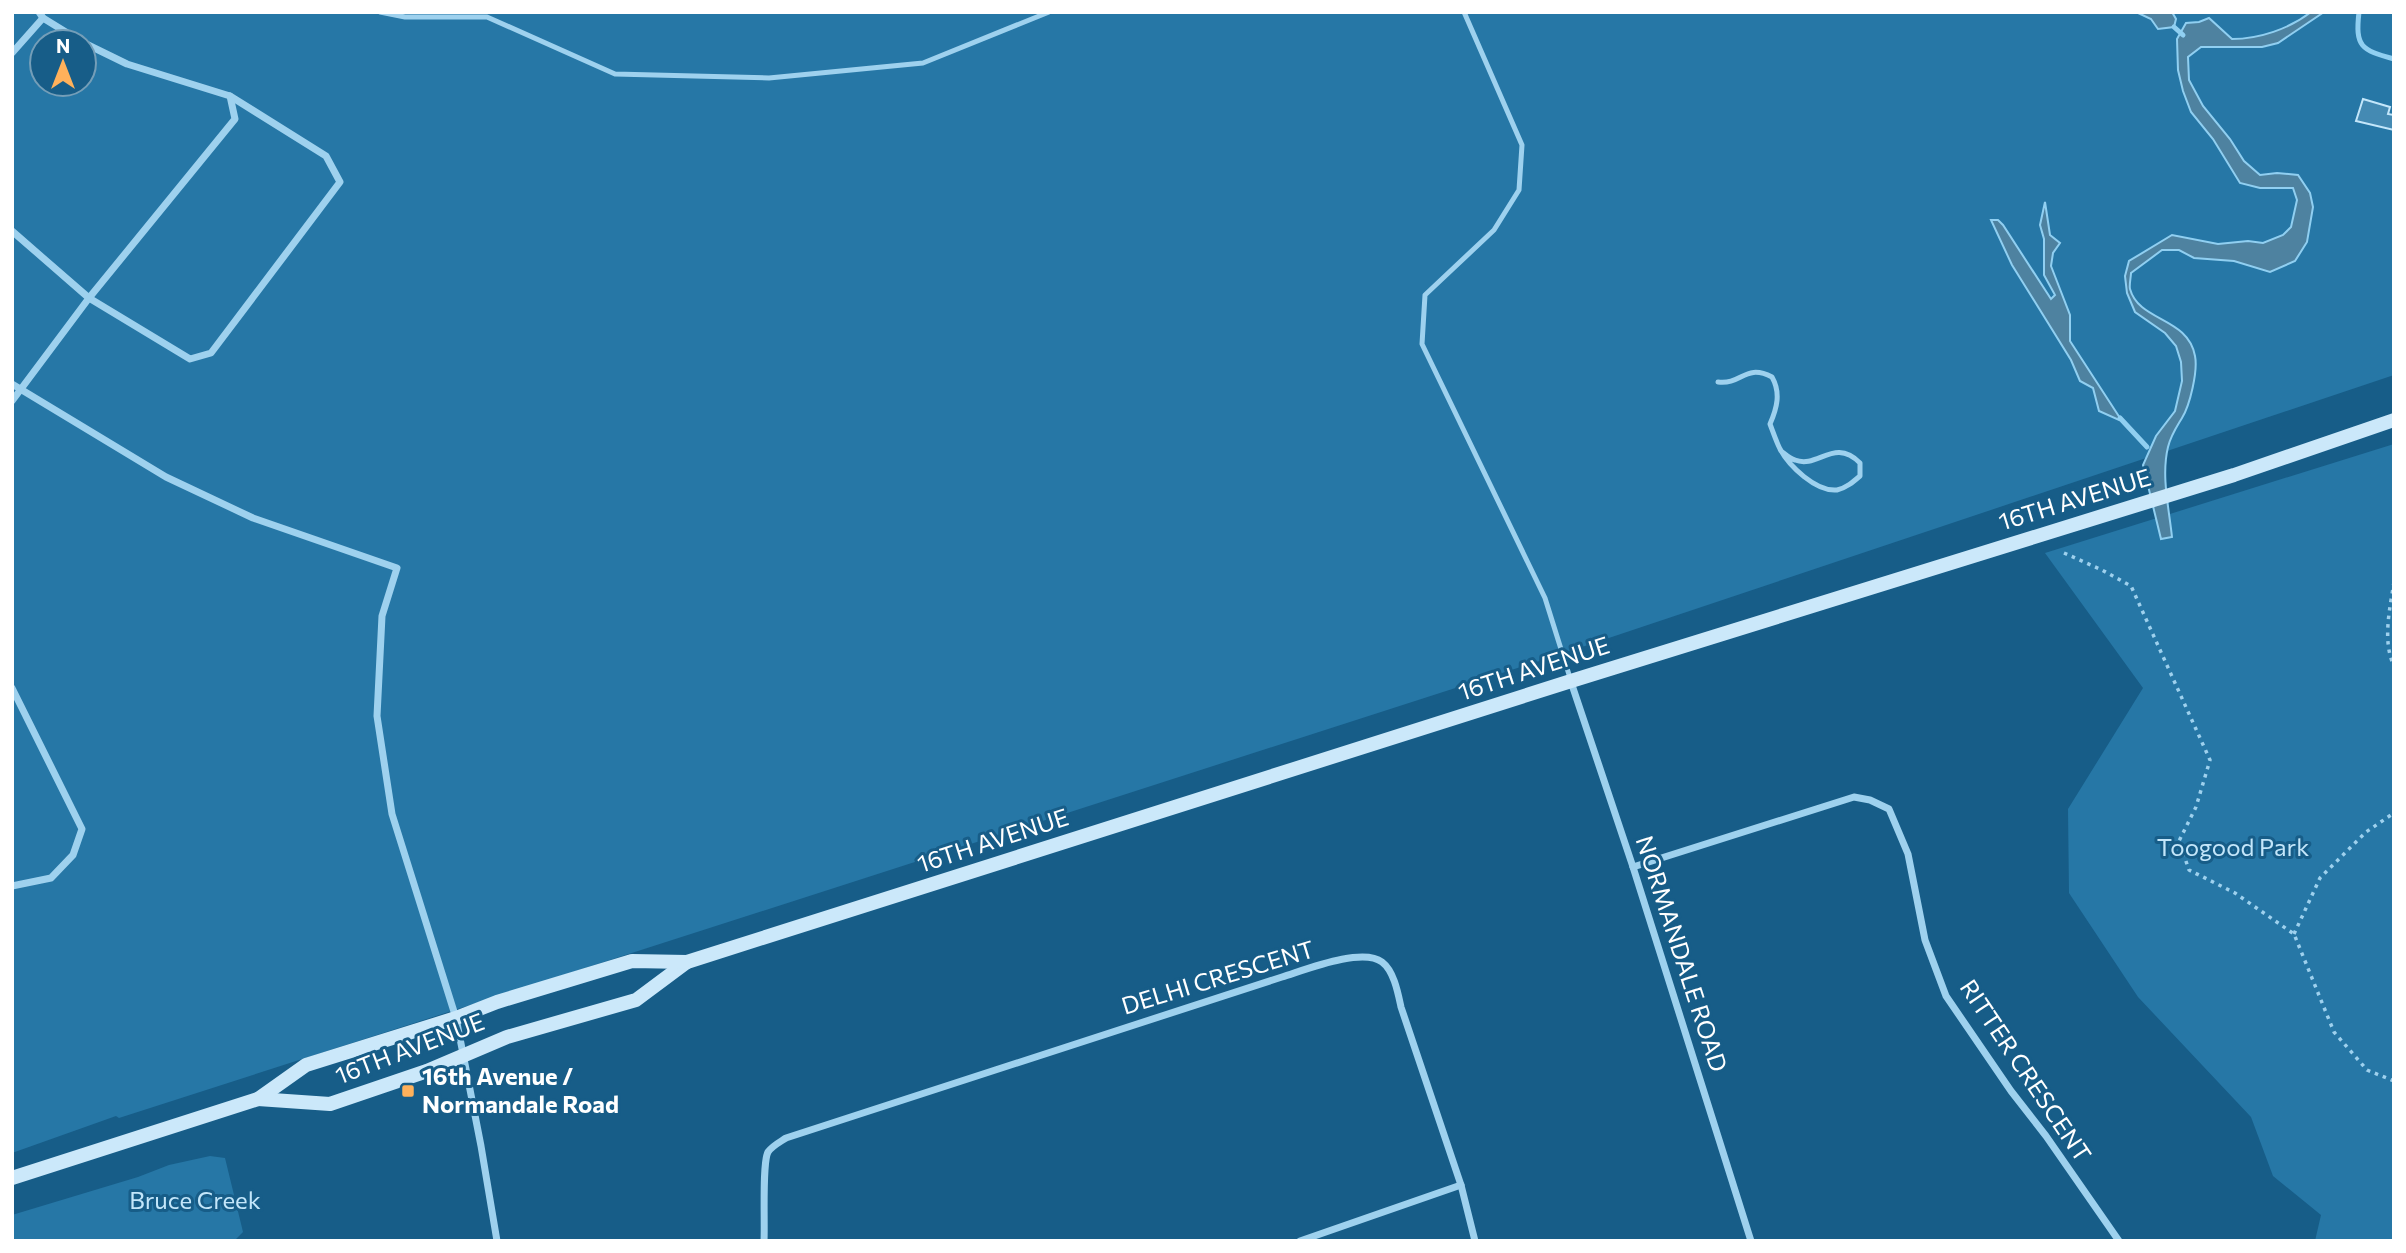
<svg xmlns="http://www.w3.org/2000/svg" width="2406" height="1253" font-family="Commissioner,sans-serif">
  <rect width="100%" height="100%" fill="#175d88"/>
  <g fill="#2677a6" fill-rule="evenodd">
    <path d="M12,12h2382v363l-839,281 -1436,462 -3,-2 -104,37zM42,42h42v42h-42z"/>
    <path d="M2394,444v797h-79l6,-26 -48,-39 -22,-59 -113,-120 -69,-104 -1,-84 75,-121 -98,-135z"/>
    <path d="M210,1156l15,2 18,74 -9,9h-222v-26l126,-38 31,-12z"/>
  </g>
  <g fill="#4e82a0" stroke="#90cff1" stroke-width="2">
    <path d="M2136,12h36l4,7 -2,8 -16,2 -7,-10z"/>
    <path d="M2311,12h13l-46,31 -16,4h-61l-13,10 1,23 14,26 27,33 14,22 16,14 17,-2 21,2 12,18 3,14 -6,35 -12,19 -25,11 -36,-11 -40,-3 -15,-8h-17l-31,23c0,4 -2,12 -1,16 9,33 58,28 65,67 3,15 -5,49 -13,62 -6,10 -11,17 -14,29 -7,29 1,61 4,90l-11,2 -18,-74 13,-29 19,-25 7,-30 -1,-19 -5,-16 -11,-13 -30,-21 -8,-19 -2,-17 4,-15 43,-26 46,9 30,-3 15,2 20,-8 8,-8 6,-27 -4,-12h-33l-20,-5 -27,-44 -22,-27 -8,-21 -5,-21 -1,-31 9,-16 13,-1 10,-4 23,21c27,0 57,-10 79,-27z"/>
    <path d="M2045,202l5,33 10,8 -7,10 -2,13 19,49v26l50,77 -1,2 -20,-9 -6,-23 -13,-7 -9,-21 -59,-95 -21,-45h7l5,5 48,74 4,-4 -11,-20v-36l-4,-14z"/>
  </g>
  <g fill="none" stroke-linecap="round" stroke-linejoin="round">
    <g stroke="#90cff1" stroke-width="5">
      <path d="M2359,12c-4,35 2,38 35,47"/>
      <path d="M2174,27l9,8"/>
      <path d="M2120,418l27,29"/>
    </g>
  </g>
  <path fill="#448ab3" stroke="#c3e6fa" stroke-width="2" d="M2363,99l27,8 -2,7 6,1v15l-38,-9z"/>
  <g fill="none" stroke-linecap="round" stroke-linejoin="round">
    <g stroke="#9ed1ee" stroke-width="3.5" stroke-dasharray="3.5 5" stroke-linecap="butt">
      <path d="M2064,553l38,17 29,16 79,174 -14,47 -17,34 10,29 46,23 59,41 40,98 33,38 27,11"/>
      <path d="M2394,582c-4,26 -12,59 0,84"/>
      <path d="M2294,934l26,-56 46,-46 28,-19"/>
    </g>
    <g stroke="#9ed1ee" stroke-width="5">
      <path d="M380,12l25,5h82l128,57 154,4 154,-15 126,-51"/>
      <path d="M1464,12l58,133 -3,45 -25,40 -69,65 -3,49 123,254 26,83"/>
      <path d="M1718,382c24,3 27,-19 54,-5 9,16 5,31 -2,47 3,8 6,17 10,25 9,17 36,43 57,41 9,-2 16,-8 23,-14v-13c-26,-26 -42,6 -65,-3 -5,-1 -10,-6 -14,-9"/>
    </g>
    <g stroke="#9ed1ee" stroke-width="7">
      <path d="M39,12l4,6 39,24"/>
      <path d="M12,53l31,-35"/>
      <path d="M12,231l77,67 101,61 21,-6 129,-171 -14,-26 -96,-60"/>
      <path d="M12,384l154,93 87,41 144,50 -15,48 -5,100 15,98 64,204 25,128 16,95"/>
      <path d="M12,401l77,-103 146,-179 -5,-23 -103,-32 -43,-21"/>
      <path d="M1571,682l62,185 118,374"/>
      <path d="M12,688l70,141 -9,26 -22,23 -39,8"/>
      <path d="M1633,867l221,-70 16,3 19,9 19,45 17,86 21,56 65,95 35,45 73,105"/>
      <path d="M764,1241c1,-18 -2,-78 4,-89 4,-6 12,-10 18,-14l496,-161c23,-7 80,-30 100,-15 12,9 16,31 19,45l60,178 14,56"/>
      <path d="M1300,1241l161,-56"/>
    </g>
    <g stroke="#cbe8fa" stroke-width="14">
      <path d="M258,1099l72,5 97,-33 80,-34 129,-37 51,-38"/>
      <path d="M12,1178l246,-79 48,-34 150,-47 41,-16 135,-41 55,1 884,-281 663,-206 160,-55"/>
    </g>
  </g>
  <rect fill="#ffb15b" stroke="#175d88" stroke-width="2.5" x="401" y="1084" width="14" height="14" rx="3.5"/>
  <g text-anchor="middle" stroke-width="6" stroke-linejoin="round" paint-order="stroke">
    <g font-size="24" fill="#fff" stroke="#175d88">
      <text transform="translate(2075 500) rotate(-17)" y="8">16TH AVENUE</text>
      <text transform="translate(1534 669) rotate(-18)" y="8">16TH AVENUE</text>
      <text transform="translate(993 841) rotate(-18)" y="8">16TH AVENUE</text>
      <text transform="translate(1681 954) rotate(72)" y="8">NORMANDALE ROAD</text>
      <text transform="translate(1218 978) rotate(-17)" y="8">DELHI CRESCENT</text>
      <text transform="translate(410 1049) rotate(-21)" y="8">16TH AVENUE</text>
      <text transform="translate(2025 1071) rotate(56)" y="8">RITTER CRESCENT</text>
    </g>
    <g font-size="24" fill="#c3e6fa" stroke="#175d88">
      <text x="2233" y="856">Toogood Park</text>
      <text x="195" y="1209">Bruce Creek</text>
    </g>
    <g font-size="24" font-weight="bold" fill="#fff" stroke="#175d88" text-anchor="start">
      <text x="422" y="1085">16th Avenue /<tspan x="422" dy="28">Normandale Road</tspan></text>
    </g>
  </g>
  <rect width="2406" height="1253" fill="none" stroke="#ffffff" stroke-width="28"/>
  <g transform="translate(63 63)"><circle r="33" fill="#175d88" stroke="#749eb8" stroke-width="2"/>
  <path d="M0-5L12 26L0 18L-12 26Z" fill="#ffb15b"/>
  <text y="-10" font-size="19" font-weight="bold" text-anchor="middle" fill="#ffffff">N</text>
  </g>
</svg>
